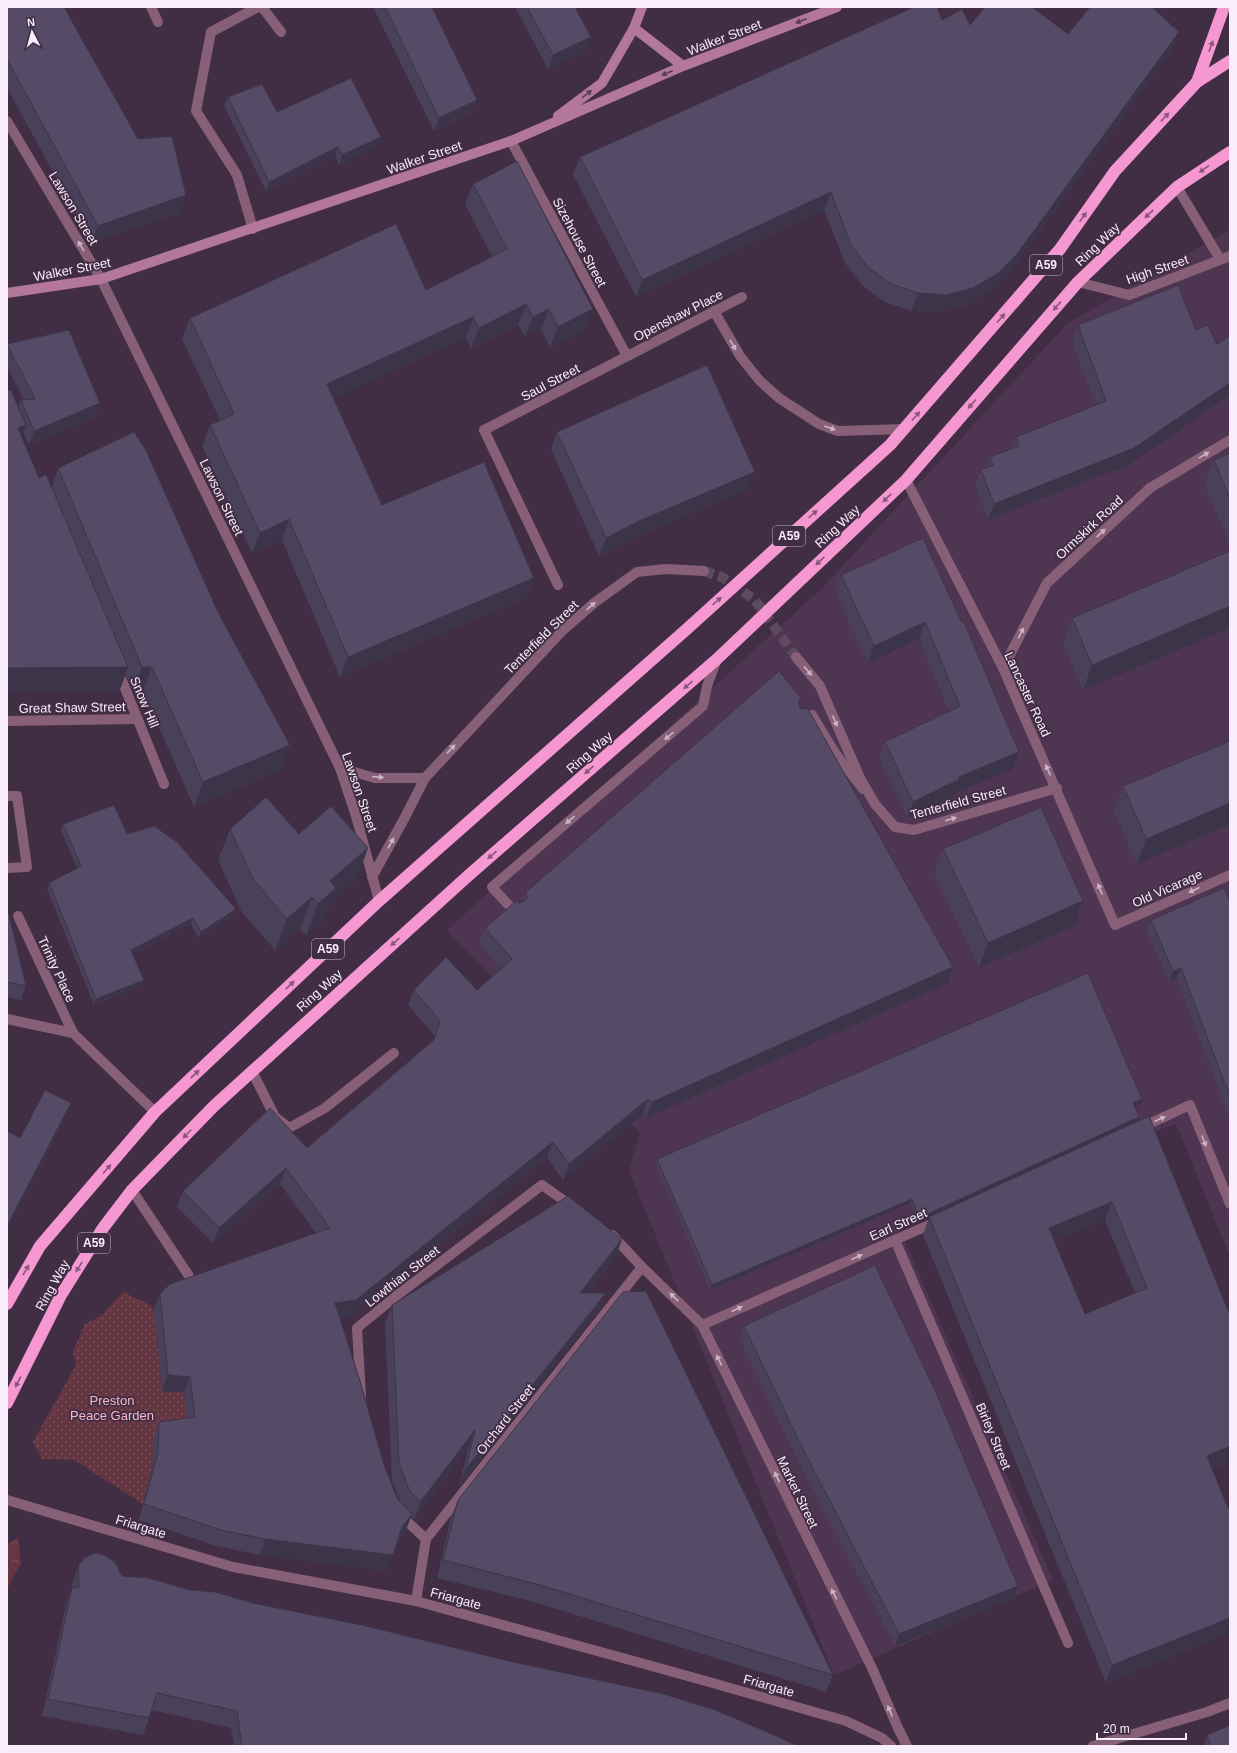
<svg xmlns="http://www.w3.org/2000/svg" width="1237" height="1753" font-family="Helvetica,sans-serif">
  <defs>
    <pattern id="green-dots" width="8" height="8" patternUnits="userSpaceOnUse"><rect width="8" height="8" fill="#633641"/><path d="M2 2h.1M6 6h.1" fill="none" stroke="#7a535d" stroke-width="1.8" stroke-linecap="round"/></pattern>
    <pattern id="forest-crowns" width="20" height="18" patternUnits="userSpaceOnUse"><rect width="20" height="18" fill="#633641"/><path d="M2 6a3 3 0 1 1 6 0M12 15a3 3 0 1 1 6 0" fill="none" stroke="#7a535d"/></pattern>
  </defs>
  <rect width="100%" height="100%" fill="#412d44"/>
  <path fill="#4e3552" d="M1230,229v1028l-54,-133 -279,100 156,356 -219,95 -205,-505 11,-37 -193,-203 376,-343 245,-264z"/>
  <path fill="url(#green-dots)" d="M123,1292l27,13 4,4 8,82 22,1 5,40 -37,36 -9,36 -69,-44 -32,-1 -9,-17 43,-77 -3,-14 12,-27 16,-8z"/>
  <path fill="url(#forest-crowns)" d="M18,1537l3,26 -14,26v-45z"/>
  <g fill="none" stroke-linecap="round" stroke-linejoin="round">
    <path stroke="#5d4a5f" stroke-width="10" stroke-dasharray="10 5" stroke-linecap="butt" d="M704,571l18,6 33,23 41,57"/>
    <g stroke="#876077" stroke-width="10">
      <path d="M151,7l7,15"/>
      <path d="M714,311l26,45 19,24 20,18 40,26 19,7 67,-2"/>
      <path d="M484,430l74,155"/>
      <path d="M799,719l13,-4 23,38 28,36"/>
      <path d="M7,796h10l10,71 -20,1"/>
      <path d="M515,912l-23,-25 211,-181 4,-20 10,-27"/>
      <path d="M252,1071l23,46 14,11 36,-20 69,-55"/>
      <path d="M132,1190l57,86"/>
      <path d="M612,1235l30,32"/>
      <path d="M361,1396l-4,-68 38,-31 147,-112 31,22"/>
      <path d="M400,1515l26,24"/>
    </g>
    <g stroke="#876077" stroke-width="10">
      <path d="M262,7l19,25"/>
      <path d="M7,121l94,158 239,489 16,48 23,85"/>
      <path d="M511,141l116,215"/>
      <path d="M1177,187l43,72"/>
      <path d="M253,229l-16,-54 -41,-64 15,-79 47,-25"/>
      <path d="M1078,282l51,13 101,-39"/>
      <path d="M484,430l258,-133"/>
      <path d="M906,480l97,188 112,257 115,-50"/>
      <path d="M796,657l24,29 40,92 15,26 20,23 19,3 143,-42"/>
      <path d="M1003,668l44,-85 103,-95 80,-48"/>
      <path d="M118,671l46,113"/>
      <path d="M7,721l131,-2"/>
      <path d="M340,768l35,10h50"/>
      <path d="M372,877l32,-58 21,-41 136,-146 33,-29 43,-31 29,-3 38,2"/>
      <path d="M18,916l55,117"/>
      <path d="M7,1019l66,14 82,79"/>
      <path d="M1140,1128l50,-23 40,99"/>
      <path d="M895,1240l173,403"/>
      <path d="M702,1325l236,-104"/>
      <path d="M7,1500l226,67 183,34 279,77 151,43 36,17 9,8"/>
      <path d="M416,1601l10,-62 216,-272 60,58 170,343 26,60 9,18"/>
      <path d="M1093,1746l114,-34 23,-9"/>
    </g>
    <g stroke="#b4779c" stroke-width="10">
      <path d="M634,28l49,38"/>
      <path d="M558,116l44,-33 32,-55 8,-21"/>
      <path d="M7,293l94,-14 410,-138 172,-75 154,-59"/>
    </g>
    <g stroke="#f597d1" stroke-width="12">
      <path d="M1197,82l27,-75"/>
      <path d="M7,1304l33,-58 115,-134 224,-211 309,-273 202,-183 170,-196 55,-78 82,-89 33,-21"/>
      <path d="M7,1403l54,-108 42,-67 29,-38 82,-84 255,-231 248,-216 189,-179 172,-198 99,-95 53,-35"/>
    </g>
  </g>
  <g fill="#494059" fill-rule="evenodd">
    <path d="M7,7l131,132 42,74 -88,30 -85,-155z"/>
    <path d="M373,7h59l40,106 -38,18z"/>
    <path d="M515,7h60l16,30 -5,14 -38,18z"/>
    <path d="M970,25l98,9 105,15 -163,223 -19,19 -24,14 -28,7 -28,-1 -26,-9 -23,-17 -17,-22 -21,-53 -188,87 -63,-123 7,-17z"/>
    <path d="M228,97l49,15 104,25 -4,10 -38,18 -4,-9 -69,35 -42,-85z"/>
    <path d="M473,184l112,146 -35,18 -9,-19 -16,8 -7,-12 -47,24 -5,-11 -133,60 49,107 152,73 -8,20 -186,79 -58,-137 -30,13 -50,-107 8,-21 10,-5 -38,-81 8,-21 236,-28 66,-33 -27,-53z"/>
    <path d="M1078,325l118,5 21,14 -89,121 -140,55 -13,-34 6,-16 5,-2 4,-11 21,-8 5,-12 80,-32 -24,-63z"/>
    <path d="M7,344l93,59 -5,14 -66,28 -6,-13 -1,4 17,42 13,8 6,-18 223,302 -87,37 -51,-116 -10,1 -7,-18 -7,18 -112,1 11,-286 3,-7h3l-17,-33z"/>
    <path d="M557,432l191,57 -115,50 -34,17 -48,-107z"/>
    <path d="M1230,453v91l-26,-59 10,-25z"/>
    <path d="M923,538l96,214 -6,17 -58,24 -1,3 -47,22 -28,-59 6,-17 64,-31 -30,-72 -51,24 -33,-72 6,-16z"/>
    <path d="M1230,551l-147,139 -20,-46 9,-26z"/>
    <path d="M799,703l1,5 153,259 -5,16 -302,135 -3,-4 -80,66 -16,-22 -197,158 -11,2 45,147 14,35 3,3 -9,-22 -7,-158 7,-18 230,-66 -6,17 -28,37h18l-7,17 -140,177 9,-39 -54,71 -3,-3 -5,14 -8,11 -11,30 -127,-16 -44,-9 -77,-26 13,-52 2,-31 5,-15 28,-4 -3,-26 -22,-1 -8,-82 6,-15 156,-61 -36,-49 -67,59 -36,-36 6,-16 124,-43 126,-108 2,-4 -27,-31 6,-15h63l24,-21 -22,-26 6,-15 34,-25 3,-1 4,-10z"/>
    <path d="M1230,741v83l-93,40 -23,-52 9,-26z"/>
    <path d="M63,824l64,10 107,81 -35,23 -8,-14 -58,30 8,32 -47,19 -47,-116 2,-6 28,-15 -16,-38z"/>
    <path d="M230,829l69,5 58,46 -26,22 -7,18 -18,16 -6,-7 -25,21 -34,-39 -23,-51z"/>
    <path d="M943,849l140,52 -9,25 -95,42 -45,-94z"/>
    <path d="M1230,901v218l-53,-140 -8,3 -22,-51 4,-11z"/>
    <path d="M7,906l19,80 -5,14 -14,-3z"/>
    <path d="M1141,1104l-6,2 4,11 -1,4 92,340 -18,8 16,39 2,-1v126l-124,50 -183,-448 6,-18 -11,5 -8,-19 -200,87 -54,-126 1,-5zM1105,1220l30,73 -50,21 -31,-73z"/>
    <path d="M744,1326l274,260 -4,12 -119,48 -97,-185 -59,-123z"/>
    <path d="M458,1500l375,175 -7,17 -292,-90 -97,-24 14,-61z"/>
    <path d="M78,1566l175,37 545,143h-564l-3,-18 -79,-18 -9,25 -101,-19 24,-111 6,-18v-3z"/>
    <path d="M1207,1735l23,11h-27z"/>
  </g>
  <g fill="#3c3448">
    <path d="M1179,32l-6,17 -163,223 -19,19 -24,14 -28,7 -28,-1 7,-18z"/>
    <path d="M591,37l-5,14 -38,18 5,-14z"/>
    <path d="M477,100l-5,13 -38,18 5,-13z"/>
    <path d="M381,137l-4,10 -38,18 3,-10z"/>
    <path d="M338,147l-3,9 -69,35 3,-9z"/>
    <path d="M831,192l-7,18 -188,87 6,-17z"/>
    <path d="M186,195l-6,18 -88,30 6,-17z"/>
    <path d="M526,304l-8,21 -47,24 8,-21z"/>
    <path d="M549,309l-8,20 -16,8 8,-20z"/>
    <path d="M593,309l-8,21 -35,18 8,-21z"/>
    <path d="M473,317l-7,21 -147,67 8,-21z"/>
    <path d="M1230,383v12l-102,70 -140,55 6,-16z"/>
    <path d="M100,403l-5,14 -66,28 5,-14z"/>
    <path d="M26,425l-9,25 1,-22z"/>
    <path d="M755,472l-7,17 -115,50 -34,17 7,-18 33,-17z"/>
    <path d="M289,519l-7,21 -30,13 8,-20z"/>
    <path d="M534,578l-8,20 -186,79 8,-20z"/>
    <path d="M1230,606v22l-147,62 9,-25z"/>
    <path d="M925,622l-6,17 -51,24 6,-17z"/>
    <path d="M128,667l-9,25 -112,1v-25z"/>
    <path d="M142,667h10l-9,24 -10,1z"/>
    <path d="M290,745l-9,25 -87,37 9,-25z"/>
    <path d="M1019,752l-6,17 -58,24 -1,3 -47,22 6,-16 46,-25z"/>
    <path d="M1230,803v21l-93,40 9,-25z"/>
    <path d="M368,848l-11,32 -26,22 -7,18 -18,16 12,-32 12,-23z"/>
    <path d="M312,897l-12,32 -25,21 12,-31z"/>
    <path d="M1083,901l-9,25 -95,42 9,-25z"/>
    <path d="M236,909l-2,6 -35,23 2,-6z"/>
    <path d="M193,918l-2,6 -62,32 2,-6z"/>
    <path d="M953,967l-5,16 -302,135 6,-16z"/>
    <path d="M1181,968l-4,11 -8,3 4,-11z"/>
    <path d="M144,980l-3,6 -47,19 2,-6z"/>
    <path d="M648,1099l-5,15 -80,66 6,-16z"/>
    <path d="M1142,1099l-1,5 -9,4 1,-5z"/>
    <path d="M71,1103l-6,17 -58,111v-5z"/>
    <path d="M1139,1117l-1,5 -220,100 1,-4z"/>
    <path d="M553,1142l-6,16 -197,158 -21,3 6,-16z"/>
    <path d="M286,1168l-6,16 -67,59 6,-15z"/>
    <path d="M912,1199l-2,4 -200,87 2,-5z"/>
    <path d="M1112,1202l-7,18 -62,26 6,-18z"/>
    <path d="M622,1239l-6,17 -42,55 6,-18z"/>
    <path d="M606,1293l-7,17 -140,177 6,-17z"/>
    <path d="M168,1375l22,2 -6,15 -22,-1z"/>
    <path d="M475,1430l-7,18 -54,71 7,-18z"/>
    <path d="M1230,1446v15l-30,12 7,-17z"/>
    <path d="M412,1514l-6,16 -10,12 6,-15z"/>
    <path d="M265,1539l128,16 -6,16 -127,-16z"/>
    <path d="M1018,1586l-4,12 -119,48 4,-12z"/>
    <path d="M1230,1618v15l-124,50 6,-18z"/>
  </g>
  <g fill="#554b67" stroke="#3c3448" fill-rule="evenodd">
    <path d="M7,7h57l74,132 34,-3 14,59 -88,31 -91,-167z"/>
    <path d="M385,7h47l45,93 -38,18z"/>
    <path d="M527,7h48l16,30 -38,18z"/>
    <path d="M914,7h23l5,13 20,-11 8,16 15,-18h47l36,27 22,-27h62l27,25 -162,222 -20,20 -24,14 -27,7 -28,-2 -27,-9 -23,-17 -17,-22 -20,-53 -189,88 -62,-123z"/>
    <path d="M351,78l30,59 -39,18 -4,-8 -69,35 -41,-85 34,-13 15,28z"/>
    <path d="M517,161l76,148 -35,18 -9,-18 -16,8 -7,-13 -47,24 -6,-11 -146,67 55,121 102,-43 50,116 -186,79 -59,-138 -29,14 -50,-108 24,-11 -44,-96 206,-94 30,66 81,-41 -34,-65z"/>
    <path d="M1178,285l18,45 11,-5 10,19 13,-8v47l-96,65 -140,56 -13,-34 12,-5 -3,-8 29,-11 -3,-9 90,-36 -28,-76z"/>
    <path d="M69,330l31,73 -66,28 -13,-31 14,-1 -28,-55z"/>
    <path d="M707,365l48,107 -116,49 -33,17 -49,-106z"/>
    <path d="M7,390h4l15,35 -8,3 21,50 7,-4 82,193 -121,1z"/>
    <path d="M134,432l12,18 72,162 72,133 -87,37 -51,-115h-10l-84,-199z"/>
    <path d="M1230,453v45l-16,-38z"/>
    <path d="M923,538l39,85 2,-1 55,130 -60,25 1,2 -47,23 -28,-60 75,-36 -35,-84 -51,24 -33,-71z"/>
    <path d="M1230,551v55l-138,59 -20,-47z"/>
    <path d="M779,671l22,27 -3,4 2,6 8,1 145,258 -301,135 -4,-3 -79,65 -16,-22 -197,158 -21,3 25,78 24,84 14,35 14,14 -10,13 -9,28 -128,-16 -44,-9 -77,-26 14,-52 1,-30 36,-5 -5,-40 -22,-2 -8,-81 10,-10 160,-56 -44,-60 -67,60 -36,-37 87,-83 37,40 127,-108 6,-19 -26,-31 32,-33 31,33 35,-31 -27,-31 31,-27 3,2 6,-2 2,-3 -1,-6z"/>
    <path d="M1230,741v62l-84,36 -23,-53z"/>
    <path d="M266,797l33,37 32,-28 37,42 -38,33 6,7 -18,16 -6,-7 -25,22 -34,-40 -23,-50z"/>
    <path d="M114,805l13,29 27,-8 23,16 59,67 -35,23 -8,-14 -62,32 13,30 -48,19 -47,-116 32,-17 -18,-42z"/>
    <path d="M1041,807l42,94 -95,42 -45,-94z"/>
    <path d="M1224,888l6,13v196l-49,-129 -8,3 -22,-51z"/>
    <path d="M7,906l19,80 -19,-4z"/>
    <path d="M1088,973l54,126 -9,4 6,14 -220,101 -7,-19 -200,86 -55,-126z"/>
    <path d="M45,1090l26,13 -64,123v-95l13,7z"/>
    <path d="M1149,1116l81,199v131l-23,10 21,52 2,-1v111l-118,47 -183,-448zM1112,1202l35,86 -62,26 -36,-86z"/>
    <path d="M568,1196l54,43 -42,54h26l-141,177 10,-40 -54,71 -11,-9 -11,-29 -7,-158z"/>
    <path d="M875,1265l59,123 84,198 -119,48 -96,-185 -59,-123z"/>
    <path d="M646,1291l187,384 -293,-90 -97,-25 15,-60 165,-208z"/>
    <path d="M95,1553l9,2 11,7 7,14 27,2 41,12 25,2 38,11 109,22 151,37 151,32 51,16 57,24 26,12h-556l-5,-35 -80,-18 -8,25 -101,-19 24,-111 7,-1 -1,-21 6,-8z"/>
    <path d="M1230,1725v21h-19l-4,-11z"/>
  </g>
  <defs><path id="oneway-solid" d="M-6-.8H1V-3.2L6.5 0L1 3.2V.8H-6Z"/></defs>
  <g fill="#583c56">
    <use href="#oneway-solid" transform="translate(801 21) rotate(159)"/>
    <use href="#oneway-solid" transform="translate(667 73) rotate(157)"/>
    <use href="#oneway-solid" transform="translate(587 94) rotate(-37)"/>
  </g>
  <g fill="#89577c">
    <use href="#oneway-solid" transform="translate(1211 46) rotate(-70)"/>
    <use href="#oneway-solid" transform="translate(1165 117) rotate(-47)"/>
    <use href="#oneway-solid" transform="translate(1204 169) rotate(146)"/>
    <use href="#oneway-solid" transform="translate(1149 214) rotate(136)"/>
    <use href="#oneway-solid" transform="translate(1083 217) rotate(-55)"/>
    <use href="#oneway-solid" transform="translate(1057 306) rotate(131)"/>
    <use href="#oneway-solid" transform="translate(1001 318) rotate(-49)"/>
    <use href="#oneway-solid" transform="translate(972 404) rotate(131)"/>
    <use href="#oneway-solid" transform="translate(916 416) rotate(-49)"/>
    <use href="#oneway-solid" transform="translate(887 498) rotate(136)"/>
    <use href="#oneway-solid" transform="translate(813 514) rotate(-42)"/>
    <use href="#oneway-solid" transform="translate(820 561) rotate(137)"/>
    <use href="#oneway-solid" transform="translate(717 601) rotate(-42)"/>
    <use href="#oneway-solid" transform="translate(688 685) rotate(139)"/>
    <use href="#oneway-solid" transform="translate(589 770) rotate(139)"/>
    <use href="#oneway-solid" transform="translate(492 855) rotate(139)"/>
    <use href="#oneway-solid" transform="translate(395 942) rotate(138)"/>
    <use href="#oneway-solid" transform="translate(290 985) rotate(-43)"/>
    <use href="#oneway-solid" transform="translate(195 1074) rotate(-43)"/>
    <use href="#oneway-solid" transform="translate(187 1134) rotate(134)"/>
    <use href="#oneway-solid" transform="translate(107 1169) rotate(-49)"/>
    <use href="#oneway-solid" transform="translate(79 1267) rotate(122)"/>
    <use href="#oneway-solid" transform="translate(26 1270) rotate(-60)"/>
    <use href="#oneway-solid" transform="translate(18 1382) rotate(117)"/>
  </g>
  <g fill="#cbb4c6">
    <use href="#oneway-solid" transform="translate(81 246) rotate(-121)"/>
    <use href="#oneway-solid" transform="translate(733 345) rotate(60)"/>
    <use href="#oneway-solid" transform="translate(830 428) rotate(20)"/>
    <use href="#oneway-solid" transform="translate(1204 455) rotate(-31)"/>
    <use href="#oneway-solid" transform="translate(1101 533) rotate(-43)"/>
    <use href="#oneway-solid" transform="translate(591 606) rotate(-41)"/>
    <use href="#oneway-solid" transform="translate(1021 633) rotate(-62)"/>
    <use href="#oneway-solid" transform="translate(808 671) rotate(50)"/>
    <use href="#oneway-solid" transform="translate(835 721) rotate(67)"/>
    <use href="#oneway-solid" transform="translate(669 736) rotate(139)"/>
    <use href="#oneway-solid" transform="translate(451 749) rotate(-47)"/>
    <use href="#oneway-solid" transform="translate(1048 770) rotate(-114)"/>
    <use href="#oneway-solid" transform="translate(378 777) rotate(5)"/>
    <use href="#oneway-solid" transform="translate(951 819) rotate(-16)"/>
    <use href="#oneway-solid" transform="translate(570 820) rotate(139)"/>
    <use href="#oneway-solid" transform="translate(391 843) rotate(-61)"/>
    <use href="#oneway-solid" transform="translate(1100 889) rotate(-113)"/>
    <use href="#oneway-solid" transform="translate(1194 890) rotate(156)"/>
    <use href="#oneway-solid" transform="translate(1160 1119) rotate(-25)"/>
    <use href="#oneway-solid" transform="translate(1204 1141) rotate(68)"/>
    <use href="#oneway-solid" transform="translate(857 1257) rotate(-24)"/>
    <use href="#oneway-solid" transform="translate(674 1297) rotate(-136)"/>
    <use href="#oneway-solid" transform="translate(737 1309) rotate(-24)"/>
    <use href="#oneway-solid" transform="translate(719 1360) rotate(-116)"/>
    <use href="#oneway-solid" transform="translate(777 1477) rotate(-116)"/>
    <use href="#oneway-solid" transform="translate(834 1594) rotate(-117)"/>
    <use href="#oneway-solid" transform="translate(890 1711) rotate(-113)"/>
  </g>
  <g text-anchor="middle" stroke-width="3.5" stroke-linejoin="round" paint-order="stroke">
    <g fill="#412d44" stroke="#c2b3c4" stroke-width="1">
      <rect x="1030" y="255" width="32" height="20" rx="3"/>
      <rect x="773" y="526" width="32" height="20" rx="3"/>
      <rect x="312" y="939" width="32" height="20" rx="3"/>
      <rect x="78" y="1233" width="32" height="20" rx="3"/>
    </g>
    <g font-size="12" font-weight="bold" fill="#f9ecfb">
      <text x="1046" y="269">A59</text>
      <text x="789" y="540">A59</text>
      <text x="328" y="953">A59</text>
      <text x="94" y="1247">A59</text>
    </g>
    <g font-size="13" fill="#f9ecfb" stroke="#412d44">
      <text transform="translate(724 37) rotate(-21)" y="5">Walker Street</text>
      <text transform="translate(424 157) rotate(-19)" y="5">Walker Street</text>
      <text transform="translate(74 208) rotate(59)" y="5">Lawson Street</text>
      <text transform="translate(580 242) rotate(62)" y="5">Sizehouse Street</text>
      <text transform="translate(1097 244) rotate(-44)" y="5">Ring Way</text>
      <text transform="translate(72 269) rotate(-11)" y="5">Walker Street</text>
      <text transform="translate(1157 269) rotate(-19)" y="5">High Street</text>
      <text transform="translate(678 315) rotate(-27)" y="5">Openshaw Place</text>
      <text transform="translate(550 382) rotate(-28)" y="5">Saul Street</text>
      <text transform="translate(222 497) rotate(64)" y="5">Lawson Street</text>
      <text transform="translate(837 526) rotate(-43)" y="5">Ring Way</text>
      <text transform="translate(1089 527) rotate(-43)" y="5">Ormskirk Road</text>
      <text transform="translate(541 637) rotate(-45)" y="5">Tenterfield Street</text>
      <text transform="translate(1028 694) rotate(65)" y="5">Lancaster Road</text>
      <text transform="translate(145 702) rotate(67)" y="5">Snow Hill</text>
      <text transform="translate(72 707) rotate(-1)" y="5">Great Shaw Street</text>
      <text transform="translate(589 752) rotate(-41)" y="5">Ring Way</text>
      <text transform="translate(360 792) rotate(71)" y="5">Lawson Street</text>
      <text transform="translate(958 802) rotate(-15)" y="5">Tenterfield Street</text>
      <text transform="translate(1167 888) rotate(-24)" y="5">Old Vicarage</text>
      <text transform="translate(57 969) rotate(65)" y="5">Trinity Place</text>
      <text transform="translate(319 990) rotate(-42)" y="5">Ring Way</text>
      <text transform="translate(898 1224) rotate(-24)" y="5">Earl Street</text>
      <text transform="translate(402 1276) rotate(-38)" y="5">Lowthian Street</text>
      <text transform="translate(52 1285) rotate(-61)" y="5">Ring Way</text>
      <text transform="translate(505 1419) rotate(-52)" y="5">Orchard Street</text>
      <text transform="translate(994 1436) rotate(67)" y="5">Birley Street</text>
      <text transform="translate(798 1492) rotate(64)" y="5">Market Street</text>
      <text transform="translate(141 1526) rotate(17)" y="5">Friargate</text>
      <text transform="translate(456 1598) rotate(15)" y="5">Friargate</text>
      <text transform="translate(769 1685) rotate(16)" y="5">Friargate</text>
    </g>
    <g font-size="13" fill="#fdb8c7" stroke="#412d44">
      <text x="112" y="1405">Preston<tspan x="112" dy="15">Peace Garden</tspan></text>
    </g>
  </g>
  <rect width="1237" height="1753" fill="none" stroke="#f9ecfb" stroke-width="16"/>
  <g transform="translate(32 32) rotate(354)" stroke="#412d44" stroke-width="3" paint-order="stroke">
  <path d="M0-3L7 15L0 10L-7 15Z" fill="#f9ecfb"/>
  <text y="-6" font-size="11" font-weight="bold" text-anchor="middle" fill="#f9ecfb">N</text>
  </g>
  <path d="M1097 1733v6h89v-6" fill="none" stroke="#f9ecfb" stroke-width="2"/>
  <text x="1103" y="1733" font-size="12" fill="#f9ecfb" stroke="#412d44" stroke-width="3" paint-order="stroke">20 m</text>
</svg>
